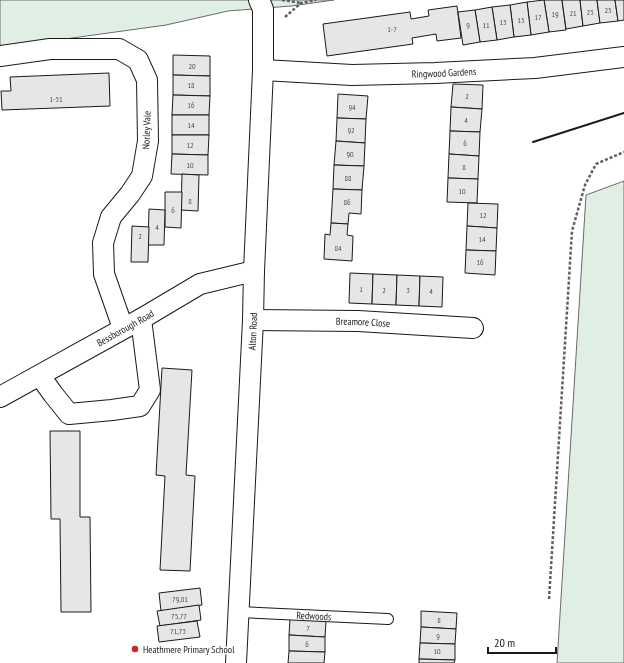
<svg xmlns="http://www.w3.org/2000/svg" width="624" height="663" font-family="'PT Sans Narrow',sans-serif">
  <rect width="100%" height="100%" fill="#fff"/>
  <g fill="#e0efe3" stroke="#6a6a6a">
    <path d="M0,0h334l-43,6 -63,5 -62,14 -166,23z"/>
    <path d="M624,181v482h-67l29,-468z"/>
  </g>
  <g fill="#e6e6e6" stroke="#1a1a1a">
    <path d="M544,0h18l4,30 -17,2z"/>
    <path d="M544,0l5,32 -18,3 -4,-33z"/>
    <path d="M562,0h18l3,26 -17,3z"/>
    <path d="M580,0h17l3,23 -17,3z"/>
    <path d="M597,0h18l3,21 -18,2z"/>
    <path d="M615,0h9v20l-6,1z"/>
    <path d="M527,2l4,33 -17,2 -4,-32z"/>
    <path d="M510,5l4,32 -17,3 -5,-33z"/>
    <path d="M457,6l4,32 -24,3 -1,-7 -24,4 1,6 -86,12 -4,-32 87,-12 1,7 18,-3 -1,-6z"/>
    <path d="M492,7l5,33 -17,2 -5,-32z"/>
    <path d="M475,10l5,32 -17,3 -5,-33z"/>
    <path d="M173,55l37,1v20l-37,-1z"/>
    <path d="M109,73l1,33 -108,4 -1,-19h10l-1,-14z"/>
    <path d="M173,75l37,1v20l-37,-1z"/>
    <path d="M453,84l30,1 -1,24 -31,-2z"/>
    <path d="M338,94l30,2 -2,23 -29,-1z"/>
    <path d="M173,95l37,1 -1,19h-37z"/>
    <path d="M451,107l31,2 -2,23 -30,-1z"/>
    <rect x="172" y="115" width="37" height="20"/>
    <path d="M337,118l29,1 -1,24 -29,-2z"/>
    <path d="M450,131l30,1 -1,24 -30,-2z"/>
    <path d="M172,135h37l-1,20 -36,-1z"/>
    <path d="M336,141l29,2 -1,23 -30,-1z"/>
    <path d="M172,154l36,1v20l-37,-1z"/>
    <path d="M449,154l30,2 -1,23 -30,-1z"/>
    <path d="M334,165l30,1 -2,24 -29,-1z"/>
    <path d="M182,174l17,1 -1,36 -17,-1z"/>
    <path d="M448,178l30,1 -1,24 -30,-1z"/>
    <path d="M333,189l29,1 -1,24 -12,-1 -1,11 -17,-1z"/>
    <path d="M165,192h17l-1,36 -16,-1z"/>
    <path d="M468,203l30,1 -1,24 -30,-2z"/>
    <path d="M149,209l16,1 -1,35h-16z"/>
    <path d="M331,223l17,1 -1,11 6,1 -1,25 -28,-2 1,-25 5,1z"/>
    <path d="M132,226l17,1 -1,35h-17z"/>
    <path d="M467,226l30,2 -1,23 -30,-1z"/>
    <path d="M466,250l30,1 -1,24 -30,-2z"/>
    <path d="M350,273l23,1 -1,30 -23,-1z"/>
    <path d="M373,274l24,1 -1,30 -24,-1z"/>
    <path d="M397,275l23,1 -1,30 -23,-1z"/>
    <path d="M420,276l23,1 -1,30 -23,-1z"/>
    <path d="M162,368l30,2 -6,105 9,1 -5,95 -30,-1 5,-94 -9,-1z"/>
    <path d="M50,431h30v86h10l1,95h-30l-1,-93h-9z"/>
    <path d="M200,588l2,17 -41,6 -2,-18z"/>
    <path d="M199,605l2,15 -41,6 -3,-15z"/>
    <path d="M421,611l36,2 -1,16 -35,-2z"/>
    <path d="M290,619l36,2 -1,16 -36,-2z"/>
    <path d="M197,621l3,16 -41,5 -2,-16z"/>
    <path d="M421,627l35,2 -1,15 -35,-1z"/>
    <path d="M289,635l36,2v15l-36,-1z"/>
    <path d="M420,643l35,1v16l-36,-1z"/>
    <path d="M289,651l36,1 -1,11h-36z"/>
    <path d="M419,659l36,1 -1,3h-35z"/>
  </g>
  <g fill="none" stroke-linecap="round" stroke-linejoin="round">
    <defs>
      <g id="lane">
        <path id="s1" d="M239,612l149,7"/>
      </g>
      <g id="street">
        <path d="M0,56l50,-7h69l19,11 9,20 1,61 -6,35 -12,18 -19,23 -8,26 1,31 19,54"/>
        <path id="s2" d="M263,70l89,5 83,-2 100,-5 89,-11"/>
        <path id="s3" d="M253,320l105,1 115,7"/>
        <path d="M40,376l13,18 16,20 43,-4 28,-4 10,-16 -9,-71"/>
        <path id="s4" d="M0,397l141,-78 59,-35 54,-13"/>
        <path id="s5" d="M236,663l17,-343 1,-49 9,-201v-61l-4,-9"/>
      </g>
    </defs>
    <use href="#lane" stroke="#1a1a1a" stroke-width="12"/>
    <use href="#street" stroke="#1a1a1a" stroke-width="22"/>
    <g stroke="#5f5f5f" stroke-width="2.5" stroke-dasharray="3 2" stroke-linecap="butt">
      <path d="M282,0l19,3"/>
      <path d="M285,17l16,-14 15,-3"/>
      <path d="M549,599l23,-368 13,-46 11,-21 28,-12"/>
    </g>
    <use href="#lane" stroke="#fff" stroke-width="10"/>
    <use href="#street" stroke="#fff" stroke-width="20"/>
    <path stroke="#1a1a1a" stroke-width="2" d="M533,142l91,-29"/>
  </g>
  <circle fill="#c62828" stroke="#fff" stroke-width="1.5" cx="135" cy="649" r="4"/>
  <g text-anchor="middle" stroke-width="3" stroke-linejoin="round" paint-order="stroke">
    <g font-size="8" fill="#4d4d4d">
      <text x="608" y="13">25</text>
      <text x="590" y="15">23</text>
      <text x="573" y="16">21</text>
      <text x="555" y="17">19</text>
      <text x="538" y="20">17</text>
      <text x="521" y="23">15</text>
      <text x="503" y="25">13</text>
      <text x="468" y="28">9</text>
      <text x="486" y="28">11</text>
      <text x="392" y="32">1-7</text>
      <text x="192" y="69">20</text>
      <text x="191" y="88">18</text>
      <text x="467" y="99">2</text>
      <text x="56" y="102">1-31</text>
      <text x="191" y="108">16</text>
      <text x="352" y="110">94</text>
      <text x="466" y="123">4</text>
      <text x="191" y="128">14</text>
      <text x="351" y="133">92</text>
      <text x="465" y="146">6</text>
      <text x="190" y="148">12</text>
      <text x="350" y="157">90</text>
      <text x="190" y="168">10</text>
      <text x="464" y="170">8</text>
      <text x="348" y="181">88</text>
      <text x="462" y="194">10</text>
      <text x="190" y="204">8</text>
      <text x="347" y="205">86</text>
      <text x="173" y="213">6</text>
      <text x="483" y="218">12</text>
      <text x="157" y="230">4</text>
      <text x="140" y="239">2</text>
      <text x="482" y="242">14</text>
      <text x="338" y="251">84</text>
      <text x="480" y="265">16</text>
      <text x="361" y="292">1</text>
      <text x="384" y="293">2</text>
      <text x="408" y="293">3</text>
      <text x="431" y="294">4</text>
      <text x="180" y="602">79,81</text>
      <text x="179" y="619">75,77</text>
      <text x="439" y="623">8</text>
      <text x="308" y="631">7</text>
      <text x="178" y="634">71,73</text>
      <text x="438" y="639">9</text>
      <text x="307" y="647">6</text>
      <text x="437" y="654">10</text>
    </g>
    <g font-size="10" fill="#1a1a1a" stroke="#fff">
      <text dy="4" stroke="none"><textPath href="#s2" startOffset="181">Ringwood Gardens</textPath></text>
      <text transform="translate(146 130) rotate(-88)" y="4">Norley Vale</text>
      <text dy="4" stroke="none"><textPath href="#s3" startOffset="110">Breamore Close</textPath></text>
      <text dy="4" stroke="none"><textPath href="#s4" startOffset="143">Bessborough Road</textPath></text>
      <text dy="4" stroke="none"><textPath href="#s5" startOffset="332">Alton Road</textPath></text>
      <text dy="4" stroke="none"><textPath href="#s1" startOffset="75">Redwoods</textPath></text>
    </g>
    <g font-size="10" fill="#1a1a1a" stroke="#fff" text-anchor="start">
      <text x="143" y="653">Heathmere Primary School</text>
    </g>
  </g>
  <path d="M488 647v6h68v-6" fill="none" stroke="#1a1a1a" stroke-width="2"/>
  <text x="494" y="647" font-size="12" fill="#1a1a1a" stroke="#ffffff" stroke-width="3" paint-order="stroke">20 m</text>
</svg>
